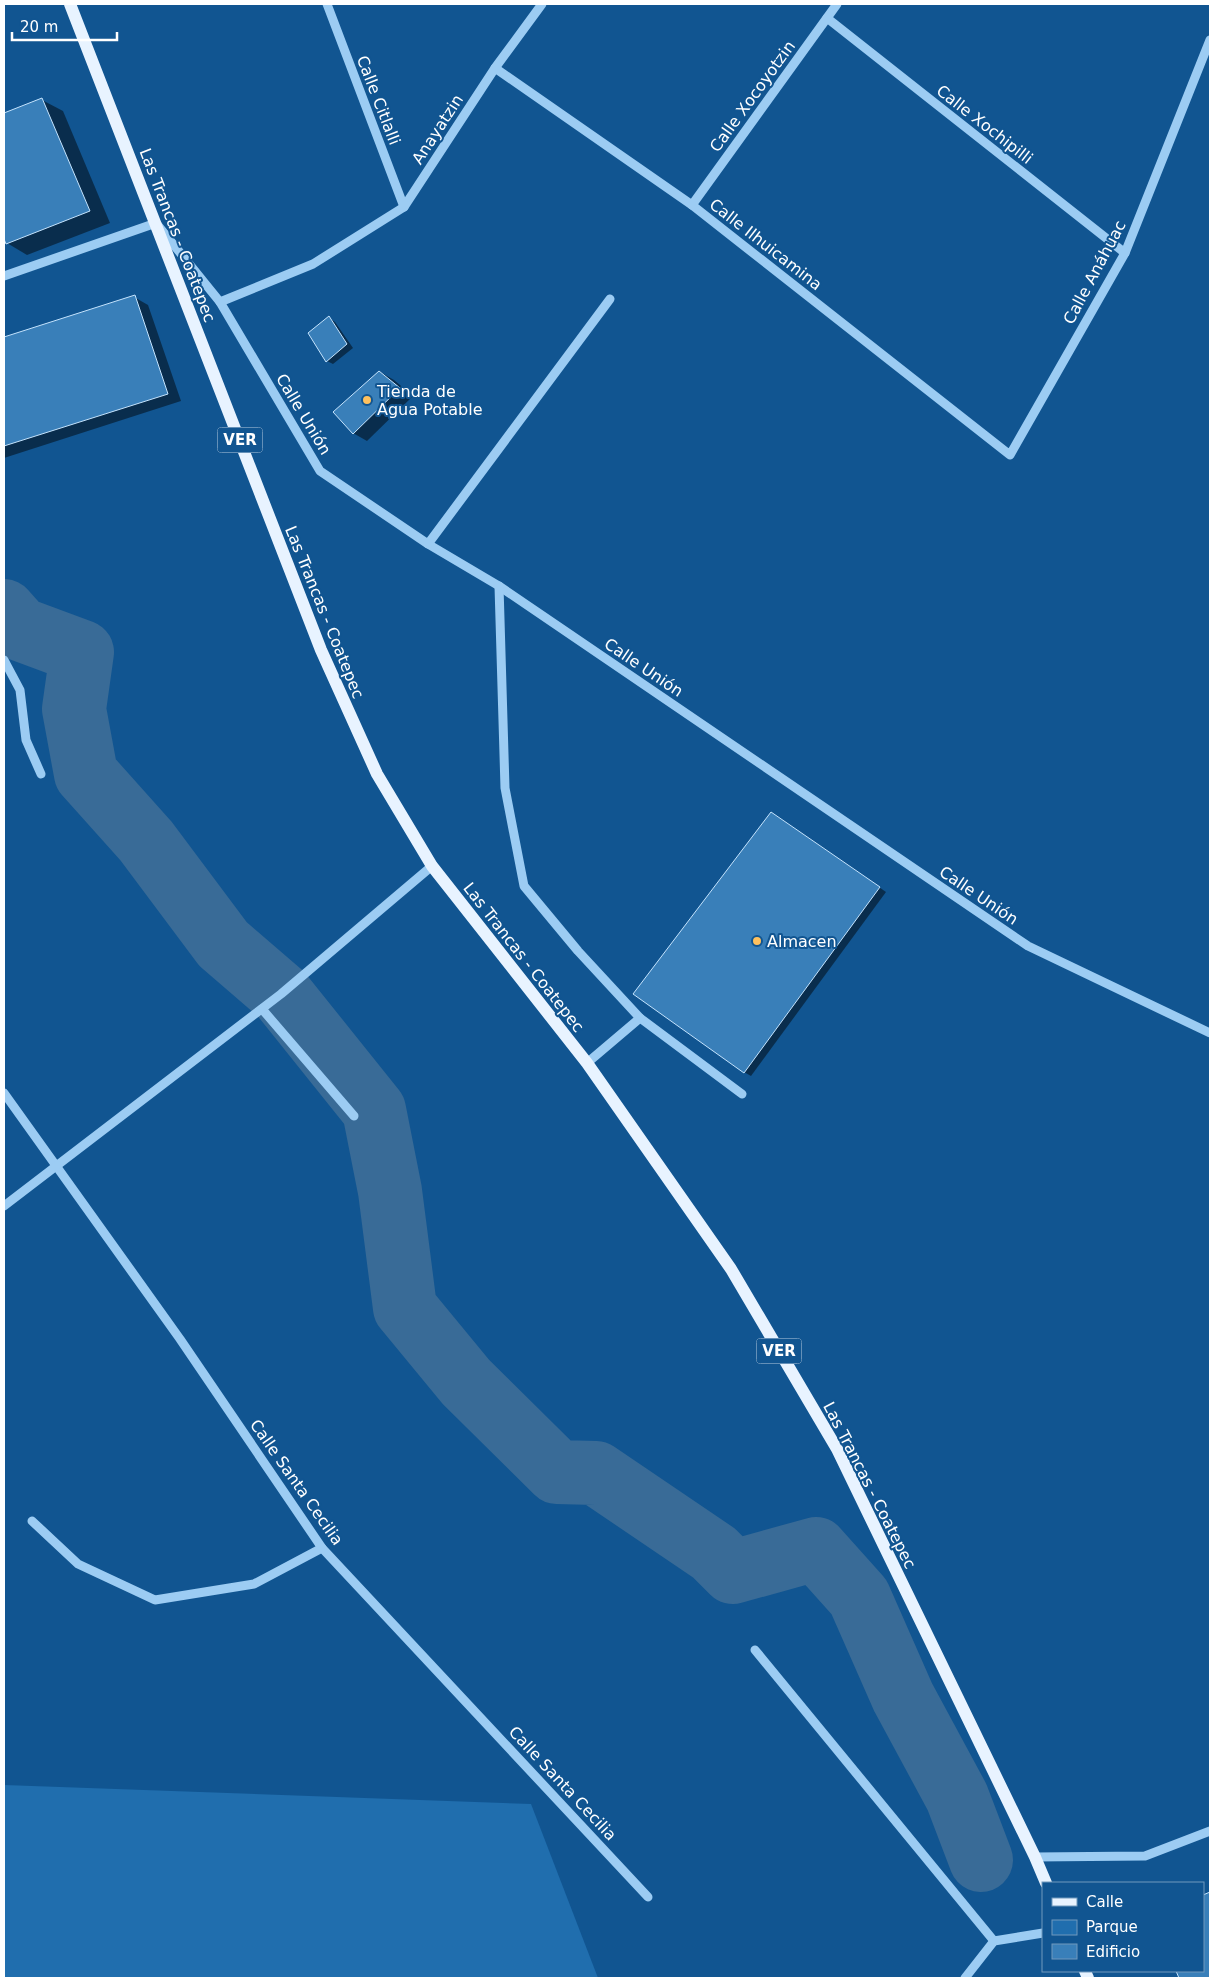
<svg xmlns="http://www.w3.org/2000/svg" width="1214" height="1982" font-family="'DejaVu Sans',sans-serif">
  <rect width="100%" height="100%" fill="#115591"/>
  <path fill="#206eae" d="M4,1785l527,19 67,174h-594z"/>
  <g fill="#0007">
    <path d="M42,100l21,11 47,112 -83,32 -20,-12 -3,-8v-121z"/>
    <path d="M134,297l14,8 33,96 -177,57v-119z"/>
    <path d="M329,318l6,4 18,26 -20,16 -6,-3z"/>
    <path d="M380,372l14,8 19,16 -46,45 -14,-8z"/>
    <path d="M778,817l108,75 -135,184 -7,-4z"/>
    <path d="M1210,1893v85h-29l-4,-7h26v-75z"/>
  </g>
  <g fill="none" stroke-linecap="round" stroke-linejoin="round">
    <path stroke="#396b97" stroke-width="64" d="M4,611l16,18 62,23 -8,57 12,65 60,67 77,103 58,50 93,116 16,81 15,117 61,74 91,90 39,1 118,80 19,19 83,-23 43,48 44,100 54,100 24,63"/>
  </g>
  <g fill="#397fb9" stroke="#c4e3fd">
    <path d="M42,98l48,113 -84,33 -2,-5v-126z"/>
    <path d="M135,295l33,99 -164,52v-109z"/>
    <path d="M329,316l18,28 -21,18 -18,-29z"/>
    <path d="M379,371l21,17 -47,46 -20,-22z"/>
    <path d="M771,812l109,75 -136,186 -111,-79z"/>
    <path d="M1210,1892v86h-31l-3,-7h27v-76z"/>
  </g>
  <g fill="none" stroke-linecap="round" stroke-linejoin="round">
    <g stroke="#9cccf3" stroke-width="9">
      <path d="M327,4l77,203"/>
      <path d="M827,18l298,235"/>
      <path d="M495,68l197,137 318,250 115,-202 85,-213"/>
      <path d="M692,205l145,-201"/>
      <path d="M4,276l152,-53 64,79 100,169 108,73 71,42 529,360 182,87"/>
      <path d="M220,302l93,-38 91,-57 91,-139 47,-64"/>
      <path d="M428,544l182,-245"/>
      <path d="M499,586l6,202 19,98 54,65 62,67 102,76"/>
      <path d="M4,660l16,30 6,50 15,34"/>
      <path d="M262,1009l92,107"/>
      <path d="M587,1063l53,-45"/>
      <path d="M4,1093l176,246 142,209 326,349"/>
      <path d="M4,1206l277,-212 151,-128"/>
      <path d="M32,1521l46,43 77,36 99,-16 68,-36"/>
      <path d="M755,1650l239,291"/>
      <path d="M1035,1857l110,-1 65,-25"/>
      <path d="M965,1978l29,-37 49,-8"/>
    </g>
    <g stroke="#e8f3ff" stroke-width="12">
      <path d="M70,4l251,646 56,124 55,92 155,197 144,206 106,180 198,408 11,26"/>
      <path d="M1085,1971l3,7"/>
    </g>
  </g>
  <g fill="#ffc15e" stroke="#115591" stroke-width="2">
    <circle cx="367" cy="400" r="5"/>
    <circle cx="757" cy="941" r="5"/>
  </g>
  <g text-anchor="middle" stroke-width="4" stroke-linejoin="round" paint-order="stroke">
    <g fill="#115591" stroke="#b8ccde" stroke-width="1">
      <rect x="217.5" y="427.5" width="45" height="25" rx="4"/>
      <rect x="756.5" y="1338.5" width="45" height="25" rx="4"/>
    </g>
    <g font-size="15" font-weight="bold" fill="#fff">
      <text x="240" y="445">VER</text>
      <text x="779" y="1356">VER</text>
    </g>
    <g font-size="16" fill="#fff" stroke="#115591">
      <text transform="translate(752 96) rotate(-54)" y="6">Calle Xocoyotzin</text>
      <text transform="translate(379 100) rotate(69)" y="6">Calle Citlalli</text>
      <text transform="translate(985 124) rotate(38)" y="6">Calle Xochipilli</text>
      <text transform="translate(437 129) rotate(-57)" y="6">Anayatzin</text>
      <text transform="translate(178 235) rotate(69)" y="6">Las Trancas - Coatepec</text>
      <text transform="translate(766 244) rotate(38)" y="6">Calle Ilhuicamina</text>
      <text transform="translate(1094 272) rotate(-62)" y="6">Calle Anáhuac</text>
      <text transform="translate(304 414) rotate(59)" y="6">Calle Unión</text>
      <text transform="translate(325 612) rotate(68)" y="6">Las Trancas - Coatepec</text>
      <text transform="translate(644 667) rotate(34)" y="6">Calle Unión</text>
      <text transform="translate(979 895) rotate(34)" y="6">Calle Unión</text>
      <text transform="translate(524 957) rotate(52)" y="6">Las Trancas - Coatepec</text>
      <text transform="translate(297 1482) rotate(55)" y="6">Calle Santa Cecilia</text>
      <text transform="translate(870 1485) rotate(63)" y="6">Las Trancas - Coatepec</text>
      <text transform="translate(563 1783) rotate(47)" y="6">Calle Santa Cecilia</text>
    </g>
    <g font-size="16" fill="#fff" stroke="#115591" text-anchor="start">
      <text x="377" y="397">Tienda de<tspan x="377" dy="18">Agua Potable</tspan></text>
      <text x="767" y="947">Almacen</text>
    </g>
  </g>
  <rect width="1214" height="1982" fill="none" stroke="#ffffff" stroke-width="10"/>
  <rect x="1042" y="1882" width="162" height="90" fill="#115591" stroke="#7099bd"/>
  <rect x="1052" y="1898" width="25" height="8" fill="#e8f3ff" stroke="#7099bd"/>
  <text x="1086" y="1907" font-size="15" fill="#ffffff">Calle</text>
  <rect x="1052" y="1920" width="25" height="15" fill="#206eae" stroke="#7099bd"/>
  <text x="1086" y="1932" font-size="15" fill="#ffffff">Parque</text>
  <rect x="1052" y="1944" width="25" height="15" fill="#397fb9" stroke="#7099bd"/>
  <text x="1086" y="1957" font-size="15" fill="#ffffff">Edificio</text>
  <path d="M12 32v8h105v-8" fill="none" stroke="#ffffff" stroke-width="2.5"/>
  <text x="20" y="32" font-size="15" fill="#ffffff" stroke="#115591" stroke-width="4" paint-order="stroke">20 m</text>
</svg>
